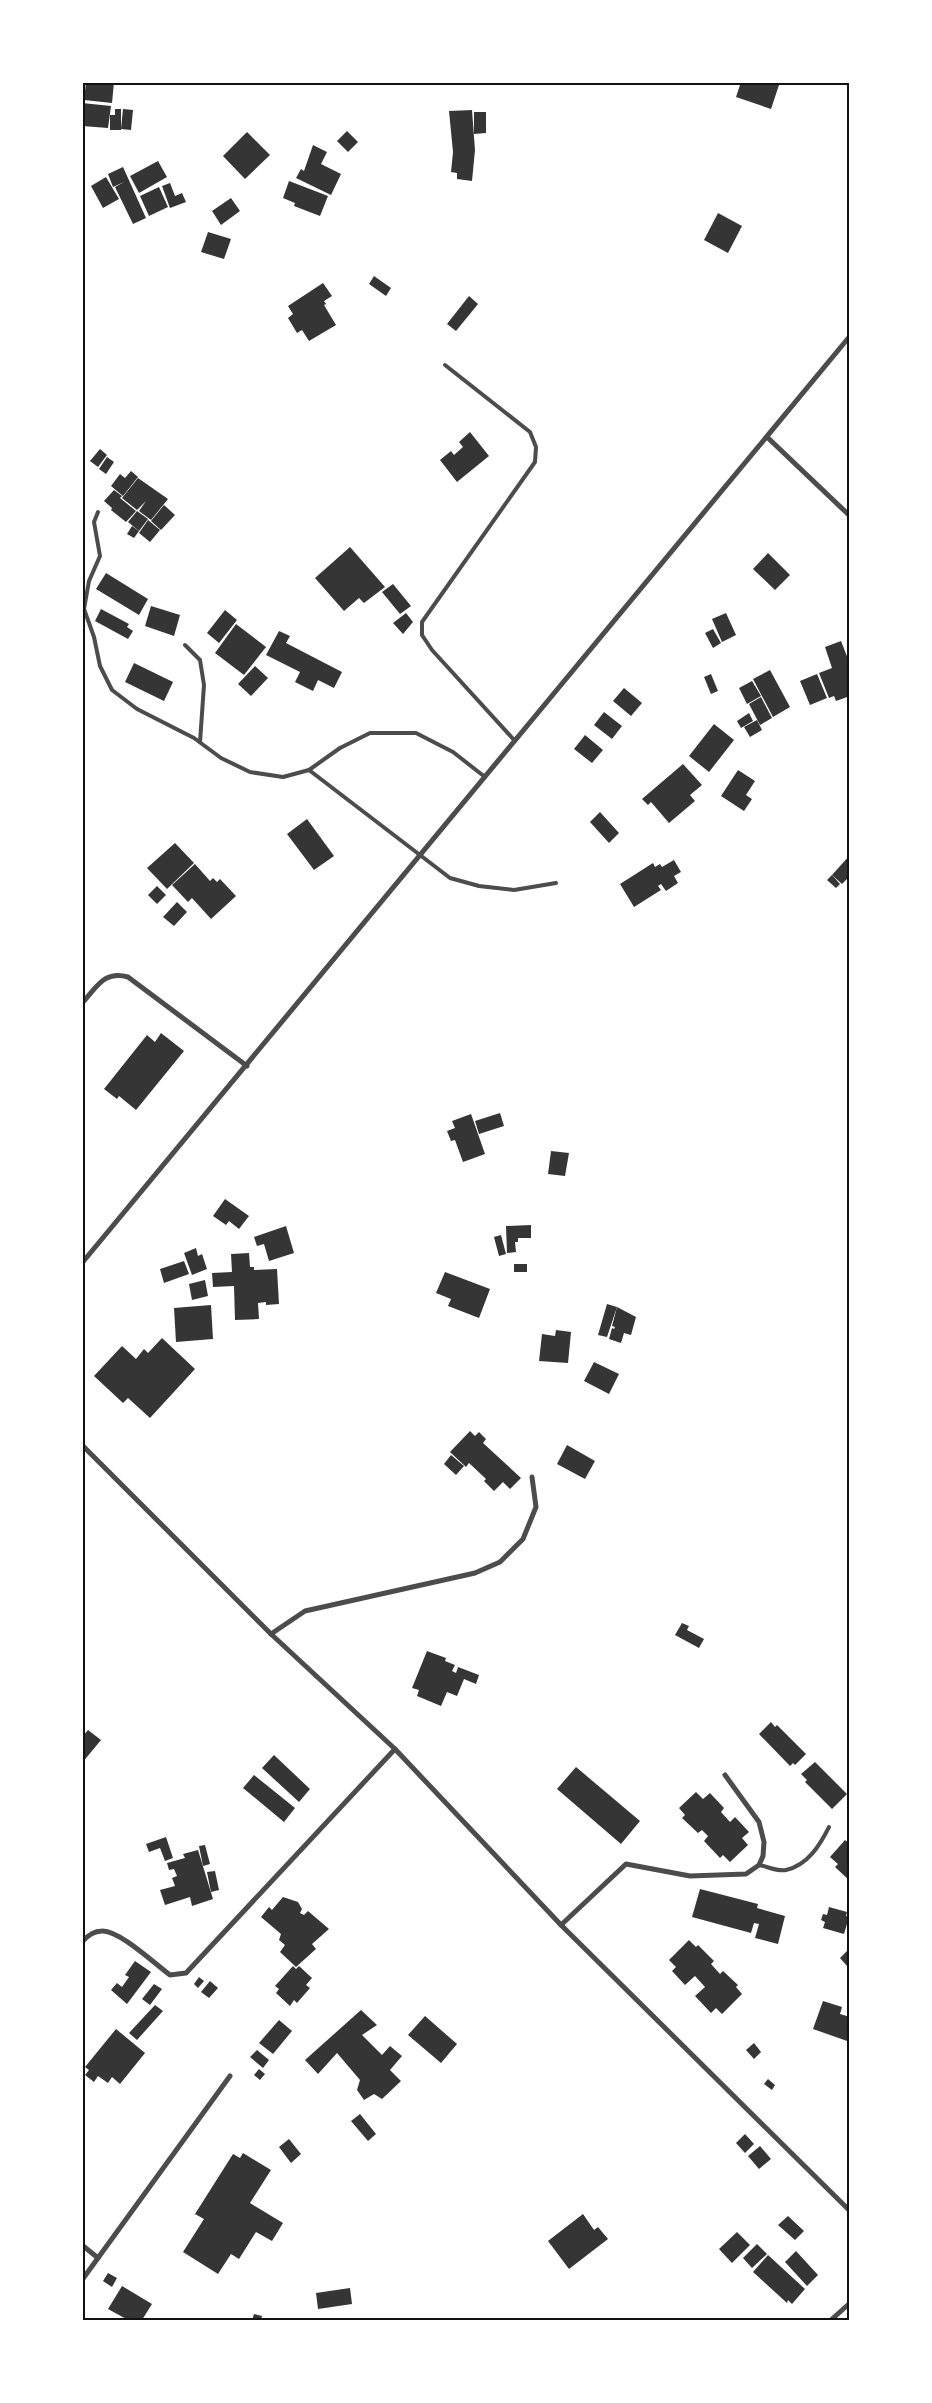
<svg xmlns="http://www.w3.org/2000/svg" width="932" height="2403" font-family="'Zilla Slab',serif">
  <rect width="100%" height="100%" fill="#fff"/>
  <g fill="#353535">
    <path d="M86,82h28l-2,21 -28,-3z"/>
    <path d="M741,82h39l-9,27 -35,-12z"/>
    <path d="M82,103l29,3 -3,22 -26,-2z"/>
    <path d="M115,109h6v21h-11v-15h5z"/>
    <path d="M123,109l10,1 -2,20 -10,-1z"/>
    <path d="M472,110l3,40 -3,31 -15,-2v-6l-6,-1 2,-20 -4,-41z"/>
    <path d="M474,112h12v21l-12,1z"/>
    <path d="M347,131l11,11 -10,10 -11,-11z"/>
    <path d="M247,132l23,23 -25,24 -22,-23z"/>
    <path d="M313,145l14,7 -6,12 20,10 -10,21 -35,-17 5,-9 3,2z"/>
    <path d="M158,161l9,16 -28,16 -9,-17z"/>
    <path d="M123,167l23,51 -13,6 -18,-37 9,-5 -11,5 -5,-13z"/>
    <path d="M106,177l13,22 -16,9 -12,-22z"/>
    <path d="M289,181l39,15 -8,20 -26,-10 1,-3 -12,-5z"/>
    <path d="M170,183l5,13 7,-3 4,9 -16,6 -8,-22z"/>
    <path d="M159,187l9,20 -19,9 -9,-20z"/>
    <path d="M231,198l9,13 -19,14 -9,-14z"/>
    <path d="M718,213l24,13 -14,27 -24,-13z"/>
    <path d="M208,232l23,7 -7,20 -23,-7z"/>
    <path d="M374,276l17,12 -5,8 -17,-12z"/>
    <path d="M323,283l9,13 -8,5 2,3 -2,1 12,20 -27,16 -7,-11 -5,3 -9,-15 5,-4 -5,-8z"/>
    <path d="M469,296l9,8 -22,27 -9,-7z"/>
    <path d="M470,432l19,24 -32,26 -17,-22 11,-9 3,4 9,-8 -4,-5z"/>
    <path d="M100,449l7,6 -9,12 -8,-6z"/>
    <path d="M107,457l7,5 -8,12 -7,-5z"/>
    <path d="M131,471l7,6 -15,19 -12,-10 9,-12 5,4z"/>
    <path d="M138,478l30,21 -17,21 -12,-9 7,-10 -9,9 -15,-12z"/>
    <path d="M114,490l8,6 -2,2 16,13 -10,11 -15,-12 1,-2 -8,-7z"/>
    <path d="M164,505l11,10 -14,15 -10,-9z"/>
    <path d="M137,511l11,8 -9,12 -11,-9z"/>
    <path d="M148,520l12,10 -10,12 -11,-9z"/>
    <path d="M132,526l7,5 -5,7 -7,-4z"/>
    <path d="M350,547l35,40 -21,16 -5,-5 -15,13 -29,-33z"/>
    <path d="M768,553l22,22 -15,15 -22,-21z"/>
    <path d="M106,573l42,26 -9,16 -43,-26z"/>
    <path d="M393,584l18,22 -11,8 -18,-22z"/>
    <path d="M151,606l29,9 -6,21 -29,-10z"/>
    <path d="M101,609l28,15 -2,3 6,4 -5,8 -33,-18z"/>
    <path d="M225,610l12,10 -18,23 -12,-10z"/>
    <path d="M406,613l7,9 -10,12 -10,-11z"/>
    <path d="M726,613l10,22 -14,7 -10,-23z"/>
    <path d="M236,624l30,23 -22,28 -29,-22z"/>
    <path d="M713,629l8,14 -8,5 -8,-15z"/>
    <path d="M279,631l11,5 -4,7 56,29 -8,16 -16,-8 -5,11 -18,-9 5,-10 -34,-17z"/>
    <path d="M841,641l9,23v21l-2,1 2,10 -14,5 -2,-5 -5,2 -10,-25 13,-5 -7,-21z"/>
    <path d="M134,663l39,19 -9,19 -39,-19z"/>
    <path d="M255,666l13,12 -17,18 -13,-12z"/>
    <path d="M770,670l20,37 -17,10 -20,-38z"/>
    <path d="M711,674l7,17 -7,3 -7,-17z"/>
    <path d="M817,674l10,24 -17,7 -10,-24z"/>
    <path d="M752,681l9,15 -14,8 -8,-16z"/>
    <path d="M624,688l18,15 -11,13 -18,-15z"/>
    <path d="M761,697l11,21 -12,7 -11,-21z"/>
    <path d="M604,712l18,14 -10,13 -18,-14z"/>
    <path d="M749,713l4,8 -12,7 -4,-7z"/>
    <path d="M757,720l5,10 -12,7 -6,-10z"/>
    <path d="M714,724l20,16 -25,32 -20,-16z"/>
    <path d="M585,735l18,15 -11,13 -18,-14z"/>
    <path d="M683,764l19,21 -12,10 5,6 -26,22 -18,-21 -3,3 -6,-6z"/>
    <path d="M738,770l17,11 -9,14 6,4 -8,12 -23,-15z"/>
    <path d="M600,812l19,21 -10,10 -19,-21z"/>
    <path d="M307,819l27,37 -20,14 -27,-36z"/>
    <path d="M175,843l19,20 -27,26 -20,-21z"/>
    <path d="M850,855v21l-8,8 -10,-9z"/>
    <path d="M674,860l7,12 -7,4 4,7 -12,8 -5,-7 -3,2 3,4 -27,17 -14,-23 33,-21 2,4 5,-3 2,3z"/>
    <path d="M195,864l15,17 3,-3 4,4 3,-3 16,17 -25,23 -19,-21 -4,4 -16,-17z"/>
    <path d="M832,875l8,9 -4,4 -9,-8z"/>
    <path d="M157,886l9,9 -9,9 -9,-9z"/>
    <path d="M177,902l10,10 -13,14 -11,-9z"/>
    <path d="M161,1033l23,18 -48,59 -17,-14 -2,3 -13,-10 43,-54 8,7z"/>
    <path d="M500,1113l4,13 -25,8 -4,-13z"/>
    <path d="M471,1114l14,40 -22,8 -8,-22 -4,1 -4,-10 8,-3 -3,-7z"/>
    <path d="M551,1151l18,2 -4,23 -17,-2z"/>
    <path d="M225,1199l24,17 -10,13 -10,-8 -3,4 -13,-9z"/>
    <path d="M531,1225v13h-13v4h-3l1,10 -9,1 -1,-27z"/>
    <path d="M286,1226l8,27 -25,8 -5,-17 -7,2 -3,-9z"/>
    <path d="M501,1235l5,19 -7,2 -5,-19z"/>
    <path d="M196,1248l2,8 4,-2 5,15 -15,6 -8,-22z"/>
    <path d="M249,1253l1,14h4v3l23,-1 2,35 -13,1v-3l-8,1 1,16 -24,1 -1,-34 -21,1 -1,-14 20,-1 -1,-18z"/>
    <path d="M184,1261l5,13 -25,9 -4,-14z"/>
    <rect x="514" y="1264" width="13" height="8"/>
    <path d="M445,1272l45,17 -11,29 -31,-12 3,-7 -15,-6z"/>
    <path d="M205,1280l3,16 -16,4 -3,-16z"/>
    <path d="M607,1304l10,3 -10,30 -9,-2z"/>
    <path d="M211,1305l2,34 -37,3 -2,-34z"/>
    <path d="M617,1307l19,10 -5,18 -7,-2 -3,10 -12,-4 3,-11 2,1 1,-2 -3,-1z"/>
    <path d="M556,1330l15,2 -3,31 -29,-2 3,-27 13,2z"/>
    <path d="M162,1338l33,31 -45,49 -22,-20 -5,5 -29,-27 28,-30 14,13 8,-10 4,4z"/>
    <path d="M594,1362l25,12 -10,20 -25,-13z"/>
    <path d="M470,1431l5,5 4,-4 7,7 -3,4 38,35 -11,11 -7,-7 -9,9 -10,-10 2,-2 -17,-16 -3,4 -16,-15z"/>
    <path d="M567,1445l28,16 -10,18 -28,-15z"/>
    <path d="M451,1455l13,11 -8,9 -12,-11z"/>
    <path d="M682,1623l7,3 -2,4 17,9 -5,9 -24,-13z"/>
    <path d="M427,1651l19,7 -1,3 10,4 -3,6 4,2 2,-6 21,8 -3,9 -12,-5 -7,17 -10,-4 -6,14 -24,-10 2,-6 -7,-2z"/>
    <path d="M771,1722l4,5 2,-2 29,29 -11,11 -2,-2 -3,3 -31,-32z"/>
    <path d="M88,1730l13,10 -19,23v-21l3,-1 -3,-4z"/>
    <path d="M274,1755l36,34 -11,13 -37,-34z"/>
    <path d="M815,1762l32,32 -15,15 -27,-27 2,-2 -6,-6z"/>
    <path d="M576,1767l64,54 -19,23 -64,-55z"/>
    <path d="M254,1775l41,33 -11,14 -41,-34z"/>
    <path d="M696,1792l7,7 7,-6 14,15 -3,4 9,10 5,-5 14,15 -7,6 6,7 -18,17 -7,-7 -3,3 -16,-17 4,-5 -6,-6 -4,3 -16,-15 3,-3 -6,-7z"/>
    <path d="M166,1837l7,21 -8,3 -5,-13 -11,4 -3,-8z"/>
    <path d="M845,1840l5,4v37l-15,-14 3,-3 -8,-7z"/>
    <path d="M205,1845l5,19 -7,2 -4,-20z"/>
    <path d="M198,1850l15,49 -21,7 -2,-9 -25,8 -5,-15 15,-4 -3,-8 5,-2 -3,-7 -5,1 -2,-7 18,-5 -2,-4z"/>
    <path d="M215,1871l4,19 -8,2 -4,-20z"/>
    <path d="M700,1889l58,15 -1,4 28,8 -7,28 -23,-6 4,-14 -5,-1 -3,10 -59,-16z"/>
    <path d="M283,1897l15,5 4,7 -2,4 4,2 4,-4 21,18 -17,15 4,5 -20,18 -16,-15 5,-7 -6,-5 2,-6 -20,-17 8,-10 3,3z"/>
    <path d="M829,1907l18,5 -1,4 3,1 -5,17 -21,-6 2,-6 -4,-2 2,-6 4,1z"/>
    <path d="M689,1940l7,7 2,-2 16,16 -3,3 9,10 3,-3 15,14 -2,2 6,7 -20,20 -6,-6 -5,5 -16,-17 10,-9 -10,-11 -10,9 -13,-14 4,-4 -7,-7z"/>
    <path d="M848,1950l2,14 -3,2 -7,-8z"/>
    <path d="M135,1961l16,11 -24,32 -16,-14 6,-7 5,4 7,-10 -4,-2z"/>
    <path d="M293,1966l3,3 3,-3 13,12 -6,7 4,3 -13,15 -3,-3 -4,6 -14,-13 3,-4 -4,-3z"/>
    <path d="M199,1977l5,4 -6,7 -4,-4z"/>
    <path d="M210,1981l8,7 -9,10 -8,-6z"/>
    <path d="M154,1984l8,5 -12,16 -8,-6z"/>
    <path d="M823,2001l19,6 -2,7 10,3v25l-37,-13z"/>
    <path d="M155,2005l8,6 -26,29 -8,-7z"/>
    <path d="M361,2010l16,15 -15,10 20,20 8,-9 12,10 -12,14 11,11 -19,18 -8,-5 -10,6 -7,-10 3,-10 -23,-27 -19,21 -13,-14z"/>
    <path d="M425,2016l32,28 -16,19 -33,-28z"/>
    <path d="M279,2020l13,11 -19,23 -14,-11z"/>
    <path d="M116,2029l29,24 -25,31 -8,-7 -4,6 -10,-7 -4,6 -9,-7 4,-5 -4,-3z"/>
    <path d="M754,2043l7,9 -7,7 -8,-9z"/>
    <path d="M257,2050l12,10 -6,8 -13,-11z"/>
    <path d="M259,2069l6,5 -5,6 -6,-5z"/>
    <path d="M768,2079l7,6 -3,5 -8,-6z"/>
    <path d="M360,2114l16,20 -8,7 -17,-20z"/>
    <path d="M745,2134l9,10 -9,9 -9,-10z"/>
    <path d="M289,2139l12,15 -10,9 -12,-16z"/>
    <path d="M760,2146l11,13 -12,10 -11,-13z"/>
    <path d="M243,2153l28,17 -21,33 33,20 -11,18 -16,-9 -17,27 -8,-5 -13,20 -35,-22 21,-33 -9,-5 38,-60 7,4z"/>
    <path d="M583,2214l11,16 4,-3 10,12 -39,30 -21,-28z"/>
    <path d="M788,2216l16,15 -9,9 -17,-15z"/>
    <path d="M737,2232l13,13 -18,18 -13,-14z"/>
    <path d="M757,2244l10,10 -15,14 -9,-10z"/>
    <path d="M796,2251l22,24 -11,11 -22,-24z"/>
    <path d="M768,2255l37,34 -13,15 -4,-4 -1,3 -34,-31z"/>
    <path d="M108,2273l9,5 -5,9 -9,-6z"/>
    <path d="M122,2286l30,18 -10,16h-14l-20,-11z"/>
    <path d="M350,2288l2,16 -34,5 -2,-16z"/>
    <path d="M254,2314l8,2 -1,4h-9z"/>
  </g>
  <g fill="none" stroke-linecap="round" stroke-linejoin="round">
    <g stroke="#4c4c4c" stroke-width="4">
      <path d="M445,365l85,67 6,15 -1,15 -113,160v13l10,15 83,91"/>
      <path d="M98,512l-4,10 6,34 -11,25 -5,28 10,28 6,29 12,24 25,19 57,29 27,20 29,14 33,5 26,-7 31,-22 30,-15h46l37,19 32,25"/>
      <path d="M185,645l15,15 4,25 -4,57"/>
      <path d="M309,770l141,108 29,8 35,4 42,-7"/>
      <path d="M759,1865c7,1 19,7 27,5 22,-5 34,-25 43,-43"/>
    </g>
    <g stroke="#4c4c4c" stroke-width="5">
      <path d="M767,437l83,79"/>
      <path d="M82,1003c15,-16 22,-33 46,-26l119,89"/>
      <path d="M82,1263l768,-927"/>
      <path d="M82,1445l189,189 124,115 166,176 289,286"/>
      <path d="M271,1634l34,-23 170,-38 25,-11 23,-23 13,-32 -4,-30"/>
      <path d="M561,1925l65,-61 64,12 56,-2 13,-9 4,-9 1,-14 -5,-20 -34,-47"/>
      <path d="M82,1942c5,-6 11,-11 20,-11 17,-1 53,33 68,44l16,-2 209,-224"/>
      <path d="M82,2245l16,13"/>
      <path d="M82,2280l148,-204"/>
      <path d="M831,2320l19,-17"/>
    </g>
  </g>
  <rect width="932" height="2403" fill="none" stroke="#ffffff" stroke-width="168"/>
  <rect x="84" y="84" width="764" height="2235" fill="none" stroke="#111" stroke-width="2"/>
</svg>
